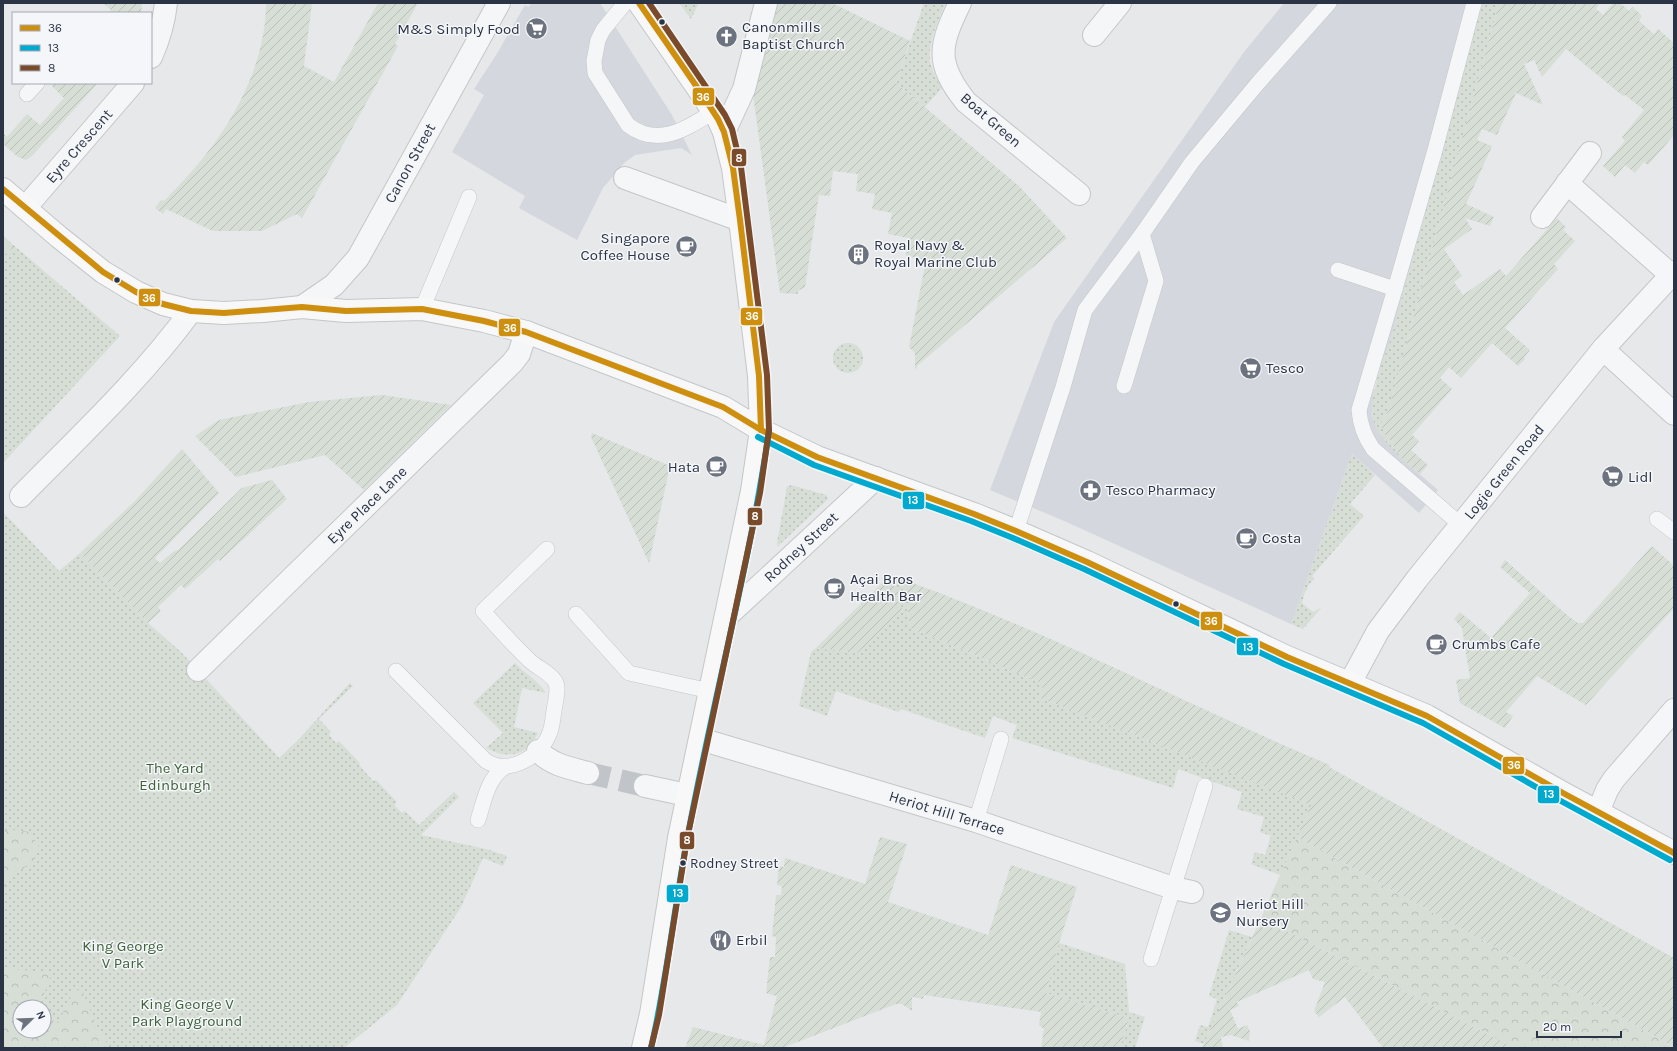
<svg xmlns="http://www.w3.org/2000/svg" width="1677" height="1051" font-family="Karla,sans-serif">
  <defs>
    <pattern id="grass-dots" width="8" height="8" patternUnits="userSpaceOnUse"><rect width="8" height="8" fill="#d6ded6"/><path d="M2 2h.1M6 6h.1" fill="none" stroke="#b8bfb9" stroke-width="1.8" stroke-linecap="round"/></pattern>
    <pattern id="forest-crowns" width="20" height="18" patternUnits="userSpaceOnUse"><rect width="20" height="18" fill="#d6ded6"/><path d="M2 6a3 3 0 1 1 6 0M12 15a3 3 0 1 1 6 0" fill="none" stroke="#b8bfb9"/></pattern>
    <pattern id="garden-furrows" width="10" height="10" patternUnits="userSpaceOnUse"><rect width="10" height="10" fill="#d6ded6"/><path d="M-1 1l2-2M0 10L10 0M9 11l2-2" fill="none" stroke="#b8bfb9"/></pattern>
  </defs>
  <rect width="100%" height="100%" fill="#e6e8ea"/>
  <g fill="#d4d7dd">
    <path d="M531,3h69l72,112 20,40 -11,-7 -46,7 -11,8 -21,25 -26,52 -58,-32 6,-12 -73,-44 32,-57 -10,-6 24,-37 27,-47 4,2z"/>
    <path d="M1284,3h198l-90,332 -18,52 -2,28 12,24 18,20 36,31 -19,23 -67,-59 -61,170 -229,-104 -72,-30 64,-168 190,-270z"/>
  </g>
  <g fill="url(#grass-dots)" fill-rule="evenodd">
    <path d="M679,3h20l-8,16z"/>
    <path d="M924,3h22c-8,18 -18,38 -16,58 2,10 7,19 12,27l-17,19 -29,-24z"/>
    <path d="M1482,3h17l-111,408 -8,14 22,34c-9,-9 -18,-18 -25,-29 -14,-23 7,-71 15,-95z"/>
    <path d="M3,236l117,100 -117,127z"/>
    <circle cx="848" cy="358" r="15"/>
    <path d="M1352,454l23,21 -25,29 14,12 -52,60 2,3 -7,8 1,1 -3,4 -3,11 11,9 9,-5 -19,22 -12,-5z"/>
    <path d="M791,485l35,10 2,4 -50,47 -1,-3 10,-56z"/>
    <path d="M3,512l56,59 21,-18 68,70 34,30 97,105 18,-17 53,-58 3,3 -34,33 12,13 -2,3 7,8 3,-2 21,22 -1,2 14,16 3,-1 21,22 -3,3 8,8 3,-2 14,14 35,-33 5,5 -38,38 65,14 21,7 -4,10 -20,-8 -22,49 -64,98 -53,43h-341zM20,1007h24v24h-24z"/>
    <path d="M891,575l16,6 -2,5 5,42 134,56 -6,13 274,108 -32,70 -29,-11 4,-12 10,3 6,-19 -11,-4 4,-15 -27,-8 5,-17 -64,-23 -5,19 -161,-50 5,-13 -24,-9 -8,22 -84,-29 -2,3 -63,-21 -9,25 -28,-10 12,-54 5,-4 41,5 42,-63 -13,-11z"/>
    <path d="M515,663c10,11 23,17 31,30l-24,-5 -8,39 24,6c-11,23 -30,27 -52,15l17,-15 -30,-30z"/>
    <path d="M1229,930l23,7 -48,107 -9,-3 5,-16 8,2 9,-28 -8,-3z"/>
    <path d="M1059,943l66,21 4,48 16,5 -10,31h-15l9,-30 -83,-25z"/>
  </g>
  <g fill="url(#forest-crowns)">
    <path d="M3,236l12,11 -12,9z"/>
    <path d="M13,830l17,2 9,15 -6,14 -24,18 -6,10v-57z"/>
    <path d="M1297,837l377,210v1h-159l-254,-130z"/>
    <path d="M3,968l49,5 -13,34h-19v24h24v-13l14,4 15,-29 2,-2 5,-1 3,2 12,30 14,25 -106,1z"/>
  </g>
  <g fill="url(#garden-furrows)">
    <path d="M103,3h39l-1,10h-32l2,-3z"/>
    <path d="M266,3h46l-8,63 30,16 44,-79h40l-23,41 3,2 -96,172 -5,-4 -35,17h-49l-47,-22 -3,5 -8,-6 6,-8 3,1c15,-16 30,-31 43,-48 33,-42 59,-96 59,-150z"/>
    <path d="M775,3h57l78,38 -14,42 123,103 48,52 -149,127 -3,5v-17l-6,-6 17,-87 -20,-4 3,-18 -21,-4 4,-21 -20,-4 3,-15 -19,-3 2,-17 -25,-3 -3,25 -11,-1 -14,92 -7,4v3l-18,-1 -27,-199z"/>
    <path d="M1499,3h101l-4,6 7,6 10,-12h7l9,8 4,-4 9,9 -3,5 15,13 4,-5 16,14v92l-26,30 -4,-3 -9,11 -10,-8 -10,12 -12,-11 22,-25 -3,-4 22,-27 -19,-15 -2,1 -57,-47 -24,28 -8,-17 -10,4 19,41 -27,-12 -19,42 -15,-6 -5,11 15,6 -26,58 28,13 -4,9 -25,-8 7,11 -28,20 18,27 -8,6 9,13 37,-26 6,7 51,-58 9,9 -3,3 12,11 -21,23 4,5 -53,59 25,22 -6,7 1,2 -7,7 -26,-23 -31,35 -12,-11 -9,11 12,11 -40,46 7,6 -8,9 17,15 -8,9 -18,-15 -22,-34 8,-14z"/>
    <path d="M54,83h44l-66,73 -6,4 -8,-3 -15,-13v-11l4,4 20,-23 13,11 24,-27 -12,-12z"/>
    <path d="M382,395l69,10 -87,85 -39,-35 -89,22 -41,-41 24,-16 90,-18z"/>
    <path d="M592,433l78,33 -21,97 -58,-126z"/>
    <path d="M182,449l37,44 -64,65 5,5 13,-11 5,-2 64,-62 30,-8 15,19 -67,62 -2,-2 -33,30 -4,-4 -23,22 3,4 -13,12 -68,-70 55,-52z"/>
    <path d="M1652,546l22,20v42l-88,97 -49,-29 -31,36 7,4 -8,12 -45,-25 -4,-23 14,-2 -8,-50 -8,-9 6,-7 31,26 39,-45 -30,-26 5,-7 63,56 10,7h5z"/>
    <path d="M886,579l13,11 3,22 -45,41 -41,-5z"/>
    <path d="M907,581c145,52 281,125 423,184l-1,2 345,191v89l-377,-210 14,-32 -273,-108 6,-13 -134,-56 -5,-42z"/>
    <path d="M880,837l27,7 -19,58 100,33 23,-70 66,22 -18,56 -13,50 83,25 -9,30 -79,-1 3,-18 -5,-4 2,-13 -117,-17 -1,4 -11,-2v14l-10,-7h-6l-114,44h-97l8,-21 71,18 13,-49 -11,-3 4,-36h5l1,-20 -4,-1 4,-41h5l1,-9 -5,-1 2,-19 5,1 1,-9 80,26z"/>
    <path d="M1261,918l254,130h-132l-38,-51 -26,20 -5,-6 11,-29 -12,-3 -4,-9 -72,32 2,4 -9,4 8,19 9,-4 3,6 -1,10 -18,-6 -10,2 2,11h-21z"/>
  </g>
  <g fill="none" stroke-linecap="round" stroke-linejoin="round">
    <path stroke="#c1c4c9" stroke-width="22" stroke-dasharray="22 11" stroke-linecap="butt" d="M588,773l57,13"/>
    <defs>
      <g id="service">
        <path d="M625,3l-22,27 -5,10 -4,21 1,12 33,52c30,23 58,4 85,-13"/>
        <path d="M27,94l10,-11"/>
        <path d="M1338,270l57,19 -36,121c1,15 5,26 14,39l88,76"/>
        <path d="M1395,289l40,-139 39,-147"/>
        <path d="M422,309l47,-112"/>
        <path d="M1124,386l32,-105 -14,-47"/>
        <path d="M1657,519l17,13"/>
        <path d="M1016,531l47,-144 22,-77 57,-76 50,-72 66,-79 71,-80"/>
        <path d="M576,614l53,59 81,18"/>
        <path d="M396,671l90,90c23,15 56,-5 64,-29 3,-8 3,-18 5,-27 1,-7 4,-17 0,-24 -7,-10 -18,-13 -26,-21 -16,-15 -31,-32 -46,-49l64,-62"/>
        <path d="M478,820c6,-19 10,-43 27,-53"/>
        <path d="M976,821l25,-82"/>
        <path d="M1151,959l54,-173"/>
      </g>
      <g id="minor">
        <path d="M960,3c-21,43 -25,60 6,99l113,92"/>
        <path d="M1094,35l26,-32"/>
        <path d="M151,57c8,-18 13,-35 15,-54"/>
        <path d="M724,132l20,-43 22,-86"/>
        <path d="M625,178l115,42"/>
        <path d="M1567,183l104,92"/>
        <path d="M25,208l108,-125"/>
        <path d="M1542,217l48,-64"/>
        <path d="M302,307l32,-22 24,-27 141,-255"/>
        <path d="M1603,349l71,65"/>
        <path d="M21,496c59,-60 121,-118 170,-185"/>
        <path d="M726,617l150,-139"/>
        <path d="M198,670l314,-307 7,-9 7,-22"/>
        <path d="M1350,683l28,-52 39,-52 186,-230 71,-77"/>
        <path d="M700,739l276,82 197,67 19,4"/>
        <path d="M538,751c14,14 31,17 50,22"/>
        <path d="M645,786l42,9"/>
        <path d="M1598,812l9,-22 7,-11 60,-69"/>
      </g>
      <g id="secondary">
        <path d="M639,3l60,87 19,29 6,13 9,36 7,52 19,156 2,54 -9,61 -73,347 -28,176 -8,34"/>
        <path d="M3,189l56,48 44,35 33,20 27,12 28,7 33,2 39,-2 39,-4 44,4 76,-2 62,12 42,11 197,75 38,23 56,27 157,57 42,17 71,31 200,95 140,59 136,77 111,60"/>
      </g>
    </defs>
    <use href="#service" stroke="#c4c6c8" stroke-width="16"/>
    <use href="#minor" stroke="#c4c6c8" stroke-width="24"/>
    <use href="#secondary" stroke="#c4c6c8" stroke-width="24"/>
    <use href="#service" stroke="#f5f6f7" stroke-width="15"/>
    <use href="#minor" stroke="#f5f6f7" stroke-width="22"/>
    <use href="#secondary" stroke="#f8f8f8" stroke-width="22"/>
    <defs>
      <g id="bus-1">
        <path d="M639,3l60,87 19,29 6,13 9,36 7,52 19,156 2,54"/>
        <path d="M3,189l100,83 33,20 27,12 28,7 33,2 78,-6 44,4 76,-2 62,12 42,11 197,75 38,23 56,27 157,57 42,17 71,31 200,95 140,59 136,77 111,60"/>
      </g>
      <g id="bus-2">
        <path d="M758,437l56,28 157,56 42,17 71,31 200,95 139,59 136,77 111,60"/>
        <path d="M651,1048c16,-69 23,-139 36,-208 25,-137 62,-271 82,-409"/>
      </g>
      <path id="bus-3" d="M649,3l76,112 7,14 9,38 26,208 2,55 -9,63 -73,346 -28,176 -8,33"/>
    </defs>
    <use href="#bus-1" stroke="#f4f6f9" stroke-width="9"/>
    <use href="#bus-2" stroke="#f4f6f9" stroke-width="9"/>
    <use href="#bus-3" stroke="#f4f6f9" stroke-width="9"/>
    <use href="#bus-1" stroke="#ce8f0e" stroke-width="6"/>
    <use href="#bus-2" stroke="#00a9ce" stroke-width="6"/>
    <use href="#bus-3" stroke="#7a4b2a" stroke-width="6"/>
  </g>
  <defs>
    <symbol id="supermarket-disc" viewBox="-11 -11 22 22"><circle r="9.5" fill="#6c737f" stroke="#f4f6f9"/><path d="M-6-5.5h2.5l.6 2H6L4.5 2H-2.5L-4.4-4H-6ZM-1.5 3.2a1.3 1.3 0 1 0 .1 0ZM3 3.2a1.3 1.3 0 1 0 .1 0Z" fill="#fff"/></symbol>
    <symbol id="church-disc" viewBox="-11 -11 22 22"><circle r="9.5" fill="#6c737f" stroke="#f4f6f9"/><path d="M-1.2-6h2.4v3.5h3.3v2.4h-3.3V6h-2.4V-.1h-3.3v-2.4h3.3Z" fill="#fff"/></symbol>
    <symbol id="cafe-disc" viewBox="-11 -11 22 22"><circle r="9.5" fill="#6c737f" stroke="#f4f6f9"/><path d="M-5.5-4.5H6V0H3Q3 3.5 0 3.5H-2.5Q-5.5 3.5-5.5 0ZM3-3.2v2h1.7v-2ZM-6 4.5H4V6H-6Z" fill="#fff"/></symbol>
    <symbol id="building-disc" viewBox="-11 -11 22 22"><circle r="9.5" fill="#6c737f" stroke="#f4f6f9"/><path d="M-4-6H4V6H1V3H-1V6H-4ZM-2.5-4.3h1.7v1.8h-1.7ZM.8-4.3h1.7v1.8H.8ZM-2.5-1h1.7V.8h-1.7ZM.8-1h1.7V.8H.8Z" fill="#fff"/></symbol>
    <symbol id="pharmacy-disc" viewBox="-11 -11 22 22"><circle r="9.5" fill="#6c737f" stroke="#f4f6f9"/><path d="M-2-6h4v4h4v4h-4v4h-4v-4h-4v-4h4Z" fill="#fff"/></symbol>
    <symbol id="school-disc" viewBox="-11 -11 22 22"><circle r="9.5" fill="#6c737f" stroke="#f4f6f9"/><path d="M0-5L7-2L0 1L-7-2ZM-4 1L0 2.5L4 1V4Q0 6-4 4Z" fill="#fff"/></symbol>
    <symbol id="restaurant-disc" viewBox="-11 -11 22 22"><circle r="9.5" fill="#6c737f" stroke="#f4f6f9"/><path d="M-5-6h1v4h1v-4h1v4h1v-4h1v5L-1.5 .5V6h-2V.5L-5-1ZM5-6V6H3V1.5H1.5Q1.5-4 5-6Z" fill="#fff"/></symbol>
  </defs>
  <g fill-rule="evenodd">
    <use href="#supermarket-disc" x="524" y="16" width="25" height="25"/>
    <use href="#church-disc" x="714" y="24" width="25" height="25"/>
    <use href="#cafe-disc" x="674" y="234" width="25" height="25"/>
    <use href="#building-disc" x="846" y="242" width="25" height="25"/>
    <use href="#supermarket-disc" x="1238" y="356" width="25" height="25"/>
    <use href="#cafe-disc" x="704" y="454" width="25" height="25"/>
    <use href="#supermarket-disc" x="1600" y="464" width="25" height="25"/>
    <use href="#pharmacy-disc" x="1078" y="478" width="25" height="25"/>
    <use href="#cafe-disc" x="1234" y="526" width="25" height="25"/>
    <use href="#cafe-disc" x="822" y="576" width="25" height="25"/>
    <use href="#cafe-disc" x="1424" y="632" width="25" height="25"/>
    <use href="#school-disc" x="1208" y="900" width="25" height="25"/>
    <use href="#restaurant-disc" x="708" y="928" width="25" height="25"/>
  </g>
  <g fill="#2b3445" stroke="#f4f6f9" stroke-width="1.5">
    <circle cx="662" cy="22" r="3.5"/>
    <circle cx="117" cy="280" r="3.5"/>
    <circle cx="1176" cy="604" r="3.5"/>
    <circle cx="683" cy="863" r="3.5"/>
  </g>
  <g text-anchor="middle" stroke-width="3" stroke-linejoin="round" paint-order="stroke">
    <g font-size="14" fill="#2b3445" stroke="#f4f6f9" text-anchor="start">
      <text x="690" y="868">Rodney Street</text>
    </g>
    <g font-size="15" fill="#2b3445" stroke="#f4f6f9" text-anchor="start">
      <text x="742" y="32">Canonmills<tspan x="742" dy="17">Baptist Church</tspan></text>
      <text x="520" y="34" text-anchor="end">M&amp;S Simply Food</text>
      <text x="670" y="243" text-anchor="end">Singapore<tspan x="670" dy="17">Coffee House</tspan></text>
      <text x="874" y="250">Royal Navy &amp;<tspan x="874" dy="17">Royal Marine Club</tspan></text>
      <text x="1266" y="373">Tesco</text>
      <text x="700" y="472" text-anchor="end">Hata</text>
      <text x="1628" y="482">Lidl</text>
      <text x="1106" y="495">Tesco Pharmacy</text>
      <text x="1262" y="543">Costa</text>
      <text x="850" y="584">Açai Bros<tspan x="850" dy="17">Health Bar</tspan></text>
      <text x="1452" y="649">Crumbs Cafe</text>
      <text x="1236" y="909">Heriot Hill<tspan x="1236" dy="17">Nursery</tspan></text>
      <text x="736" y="945">Erbil</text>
    </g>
    <g font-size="15" fill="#2b3445" stroke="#f4f6f9">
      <text transform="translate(991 120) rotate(41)" y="5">Boat Green</text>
      <text transform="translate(79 146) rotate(-49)" y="5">Eyre Crescent</text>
      <text transform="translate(410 163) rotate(-61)" y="5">Canon Street</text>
      <text transform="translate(1504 472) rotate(-51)" y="5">Logie Green Road</text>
      <text transform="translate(367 505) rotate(-44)" y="5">Eyre Place Lane</text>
      <text transform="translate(801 547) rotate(-43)" y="5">Rodney Street</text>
      <text transform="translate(947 813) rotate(17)" y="5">Heriot Hill Terrace</text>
    </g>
    <g font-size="15" fill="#3f6138" stroke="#f4f6f9">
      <text x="175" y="773">The Yard<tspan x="175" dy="17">Edinburgh</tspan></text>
      <text x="123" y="951">King George<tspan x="123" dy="17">V Park</tspan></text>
      <text x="187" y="1009">King George V<tspan x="187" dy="17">Park Playground</tspan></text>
    </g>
  </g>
  <g stroke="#f4f6f9" stroke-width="1.5">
    <rect x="692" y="87" width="23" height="19" rx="4" fill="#ce8f0e"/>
    <rect x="731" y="148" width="16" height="19" rx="4" fill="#7a4b2a"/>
    <rect x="138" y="288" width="23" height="19" rx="4" fill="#ce8f0e"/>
    <rect x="740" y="307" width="23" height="19" rx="4" fill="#ce8f0e"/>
    <rect x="498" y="318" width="23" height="19" rx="4" fill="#ce8f0e"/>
    <rect x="902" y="491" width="23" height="19" rx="4" fill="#00a9ce"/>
    <rect x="747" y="507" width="16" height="19" rx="4" fill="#7a4b2a"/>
    <rect x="1200" y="611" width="23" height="20" rx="4" fill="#ce8f0e"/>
    <rect x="1236" y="637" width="23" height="19" rx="4" fill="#00a9ce"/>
    <rect x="1502" y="756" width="23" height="19" rx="4" fill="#ce8f0e"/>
    <rect x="1537" y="785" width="23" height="19" rx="4" fill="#00a9ce"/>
    <rect x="679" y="831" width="16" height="19" rx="4" fill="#7a4b2a"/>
    <rect x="666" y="884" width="23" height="19" rx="4" fill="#00a9ce"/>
  </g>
  <g font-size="11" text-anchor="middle" font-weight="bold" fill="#fff">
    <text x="703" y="101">36</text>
    <text x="739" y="162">8</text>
    <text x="149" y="302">36</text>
    <text x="752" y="320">36</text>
    <text x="510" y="332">36</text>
    <text x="913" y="504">13</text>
    <text x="755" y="520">8</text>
    <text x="1211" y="625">36</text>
    <text x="1248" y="651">13</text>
    <text x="1514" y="769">36</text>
    <text x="1549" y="798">13</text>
    <text x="687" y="844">8</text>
    <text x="678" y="897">13</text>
  </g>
  <rect width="1677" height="1051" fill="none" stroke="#2b3445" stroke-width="8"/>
  <rect x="12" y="12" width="140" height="72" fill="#f4f6f9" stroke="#a4a8b1"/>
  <rect x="20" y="25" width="20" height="6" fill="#ce8f0e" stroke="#a4a8b1"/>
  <text x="48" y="32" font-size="12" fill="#2b3445">36</text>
  <rect x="20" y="45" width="20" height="6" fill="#00a9ce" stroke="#a4a8b1"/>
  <text x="48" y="52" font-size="12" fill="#2b3445">13</text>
  <rect x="20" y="65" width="20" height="6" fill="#7a4b2a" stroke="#a4a8b1"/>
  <text x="48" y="72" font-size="12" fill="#2b3445">8</text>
  <g transform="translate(32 1019) rotate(67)"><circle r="19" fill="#f4f6f9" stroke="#a4a8b1"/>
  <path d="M0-3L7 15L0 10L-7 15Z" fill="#6c737f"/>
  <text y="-6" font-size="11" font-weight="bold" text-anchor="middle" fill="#2b3445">N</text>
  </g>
  <path d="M1537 1031v6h84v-6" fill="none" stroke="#2b3445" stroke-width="2"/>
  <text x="1543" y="1031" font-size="12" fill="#2b3445" stroke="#f4f6f9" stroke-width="3" paint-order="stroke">20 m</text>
</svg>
